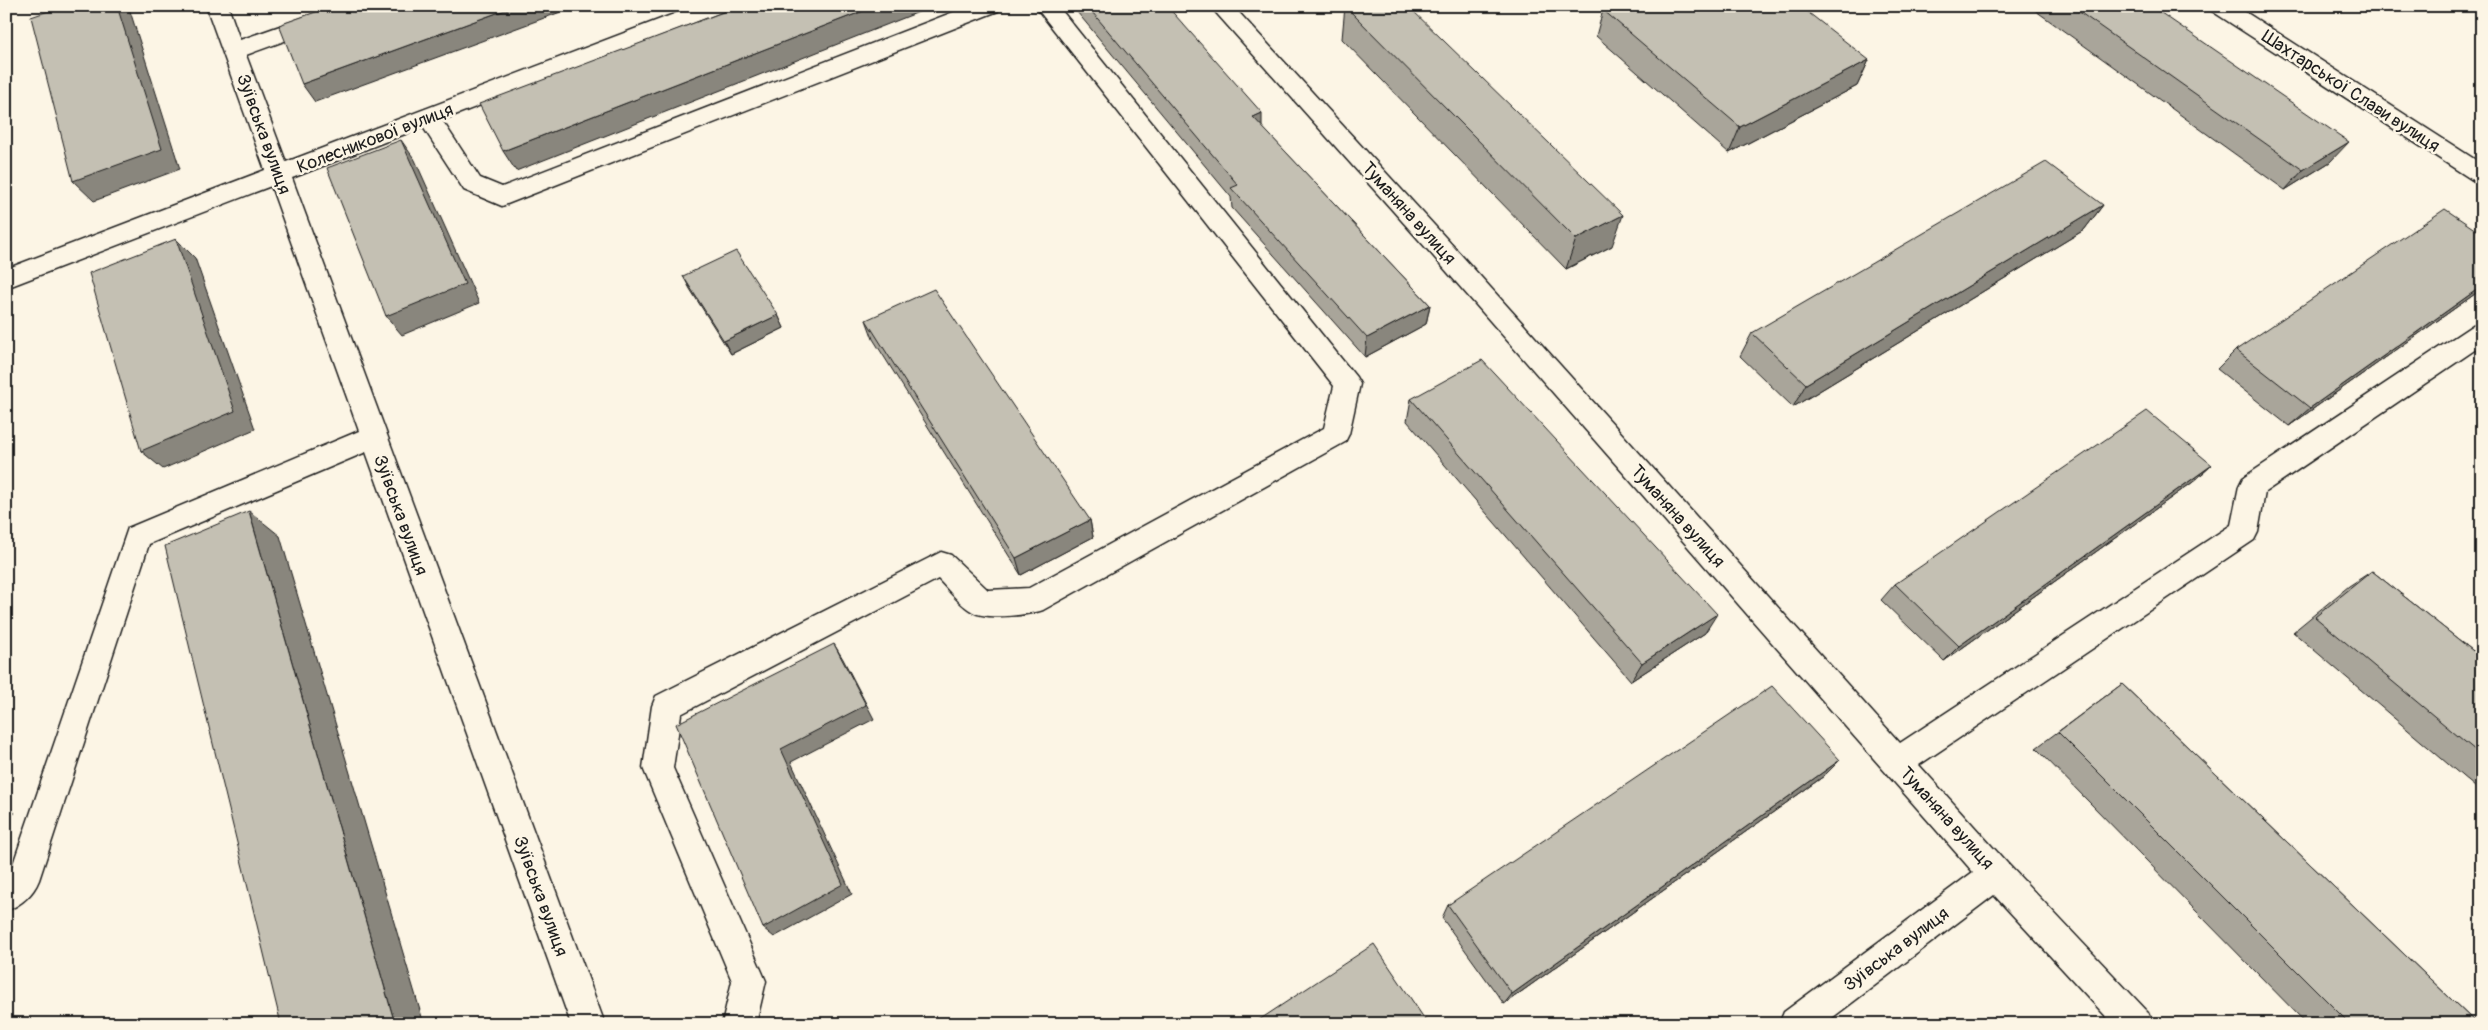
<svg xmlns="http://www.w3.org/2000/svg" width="2488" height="1030" font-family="Pangolin,sans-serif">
  <rect width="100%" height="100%" fill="#fcf5e5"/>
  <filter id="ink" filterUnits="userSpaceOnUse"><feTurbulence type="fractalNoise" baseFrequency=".02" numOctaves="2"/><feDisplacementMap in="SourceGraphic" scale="10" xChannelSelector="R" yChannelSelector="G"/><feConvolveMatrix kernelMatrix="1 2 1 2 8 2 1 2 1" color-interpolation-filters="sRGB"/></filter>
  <g filter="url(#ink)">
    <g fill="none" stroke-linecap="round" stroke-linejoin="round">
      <defs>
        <g id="minor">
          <path d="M206,6h22l12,34 97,-34h33l-3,5 -121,44 40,107 409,-156h32l-3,5 -282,109 38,58 22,9 467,-181h32l-3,5 -496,195 -38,-16 -41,-63 -131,51 313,846h-34l-205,-572 -217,92 -110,336c-6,15 -18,25 -33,31v-37l5,-4 117,-342 231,-97 -88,-245 -265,102v-19l259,-99z"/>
          <path d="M1035,6h23l298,371 4,7 -11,50 -4,8 -302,168c-14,5 -57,10 -70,2 -13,-7 -24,-22 -35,-33l-257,135 -8,54 93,213 -10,43h-34l10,-43 -89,-213 9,-62 4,-10 285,-144 10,3 37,35 41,-2 295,-160 10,-42z"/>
          <path d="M1210,6h23l212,231 455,506 331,-218 8,-39 4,-8 230,-153 9,-3v23l-217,147 -7,40 -4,8 -335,225 88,98 141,149 5,12h-40l-119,-129 -170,129h-45l5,-12 189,-140 -546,-623z"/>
          <path d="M2209,6h27l246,158v19l-8,-2 -262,-170z"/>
        </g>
      </defs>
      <use href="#minor" stroke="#1c1c1c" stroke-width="3"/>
      <use href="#minor" fill="#fcf5e5" fill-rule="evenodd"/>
    </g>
    <g fill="#a9a59a" stroke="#1c1c1c">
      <path d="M1072,6h95l95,121 168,178 -4,19 -61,33 -133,-149 -1,-11z"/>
      <path d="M1345,6l267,240 -46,23 -224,-230z"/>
      <path d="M2029,6h122l179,156 -45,28z"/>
      <path d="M1603,10l266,50 -12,26 -128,67 -133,-117z"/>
      <path d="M2103,205l-19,25 -291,177 -53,-51 12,-23z"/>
      <path d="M2482,234v55l-193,137 -72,-57 19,-19z"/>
      <path d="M683,276l95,39 6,13 -53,26 -41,-65z"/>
      <path d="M866,320l224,200 3,17 -72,38 -148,-236z"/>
      <path d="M1411,399l294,234 -74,48 -224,-260z"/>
      <path d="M2212,465l-19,17 -249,179 -63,-61 14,-16z"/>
      <path d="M2372,571l110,87v135l-189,-161 56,-46z"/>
      <path d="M2122,684l355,340h-170l-271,-276z"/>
      <path d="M1840,760l-16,16 -320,228 -62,-86 6,-13z"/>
    </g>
    <g fill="#89867d" stroke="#1c1c1c">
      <path d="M117,6h9l4,5 50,158 -86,32 -21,-20z"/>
      <path d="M516,6h61l-262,96 -13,-18z"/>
      <path d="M876,6h58l-418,165 -13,-20z"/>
      <path d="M1869,60l-12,26 -128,67 11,-26z"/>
      <path d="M1262,113v21l-9,-17z"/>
      <path d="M401,140l14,20 64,143 -77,32 -16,-19z"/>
      <path d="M2349,142l-19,20 -45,28 18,-20z"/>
      <path d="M2103,205l-19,25 -291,177 13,-23z"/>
      <path d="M1623,215l-11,31 -46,23 10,-30z"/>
      <path d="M176,239l19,19 60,171 -92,40 -22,-18z"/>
      <path d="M2482,286v3l-193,137 21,-18z"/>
      <path d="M1430,305l-4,19 -61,33 2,-19z"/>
      <path d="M778,315l6,13 -53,26 -7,-13z"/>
      <path d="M2212,465l-19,17 -249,179 15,-15z"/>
      <path d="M249,511l31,25 144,488h-29z"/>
      <path d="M1090,520l3,17 -72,38 -5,-17z"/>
      <path d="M1717,614l-12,19 -74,48 11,-18z"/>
      <path d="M834,644l9,15 31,60 -83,43 61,132 -78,43 -11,-9 18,-179z"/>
      <path d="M1840,760l-16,16 -320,228 8,-10z"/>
      <path d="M6,804l9,9 -9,7z"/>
    </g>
    <g fill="#c4c0b3" stroke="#1c1c1c">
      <path d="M63,6h54l45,143 -89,32 -42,-164z"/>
      <path d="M323,6h193l-214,78 -23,-59 45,-16z"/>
      <path d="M739,6h137l-373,145 -24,-47z"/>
      <path d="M1087,6h80l95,107 -9,4 177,188 -63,33 -136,-150 7,-3z"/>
      <path d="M1345,6h63l215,209 -47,24z"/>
      <path d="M1611,6h189l69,54 -129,67 -137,-117z"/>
      <path d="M2071,6h80l198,136 -46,28z"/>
      <path d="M401,140l64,144 -79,32 -59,-148z"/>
      <path d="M2046,162l57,43 -297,179 -54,-51z"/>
      <path d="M2445,209l37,25v52l-172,122 -74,-58z"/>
      <path d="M176,239l59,172 -94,40 -52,-178z"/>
      <path d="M736,251l42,64 -54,26 -41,-65z"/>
      <path d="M934,289l156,231 -74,38 -150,-238z"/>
      <path d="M1482,360l235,254 -75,49 -231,-264z"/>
      <path d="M2147,411l65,54 -253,181 -64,-62z"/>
      <path d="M249,511l146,513h-114l-116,-478z"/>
      <path d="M2372,571l110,87v98l-167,-139z"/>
      <path d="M834,644l32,61 -85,44 62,135 -80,44 -87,-204z"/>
      <path d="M2122,684l355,340h-127l-292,-292z"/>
      <path d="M1772,686l68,74 -328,234 -64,-89z"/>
      <path d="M1374,944l54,80h-175z"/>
    </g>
  </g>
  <g text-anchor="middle" stroke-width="5" stroke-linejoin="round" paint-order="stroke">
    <g font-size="18" fill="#1c1c1c" stroke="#fcf5e5">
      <text transform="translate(2351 91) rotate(33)" y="6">Шахтарської Слави вулиця</text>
      <text transform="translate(264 134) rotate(70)" y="6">Зуївська вулиця</text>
      <text transform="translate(375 138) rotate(-21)" y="6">Колесникової вулиця</text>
      <text transform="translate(1409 213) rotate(48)" y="6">Туманяна вулиця</text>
      <text transform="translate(401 515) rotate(70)" y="6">Зуївська вулиця</text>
      <text transform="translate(1678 516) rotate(48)" y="6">Туманяна вулиця</text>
      <text transform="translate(1947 818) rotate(48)" y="6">Туманяна вулиця</text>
      <text transform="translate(541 896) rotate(70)" y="6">Зуївська вулиця</text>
      <text transform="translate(1896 949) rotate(-37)" y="6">Зуївська вулиця</text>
    </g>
  </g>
  <rect width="2488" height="1030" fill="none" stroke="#fcf5e5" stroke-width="25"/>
  <rect x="12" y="12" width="2463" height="1005" fill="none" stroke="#1c1c1c" stroke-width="2" filter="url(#ink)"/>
</svg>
